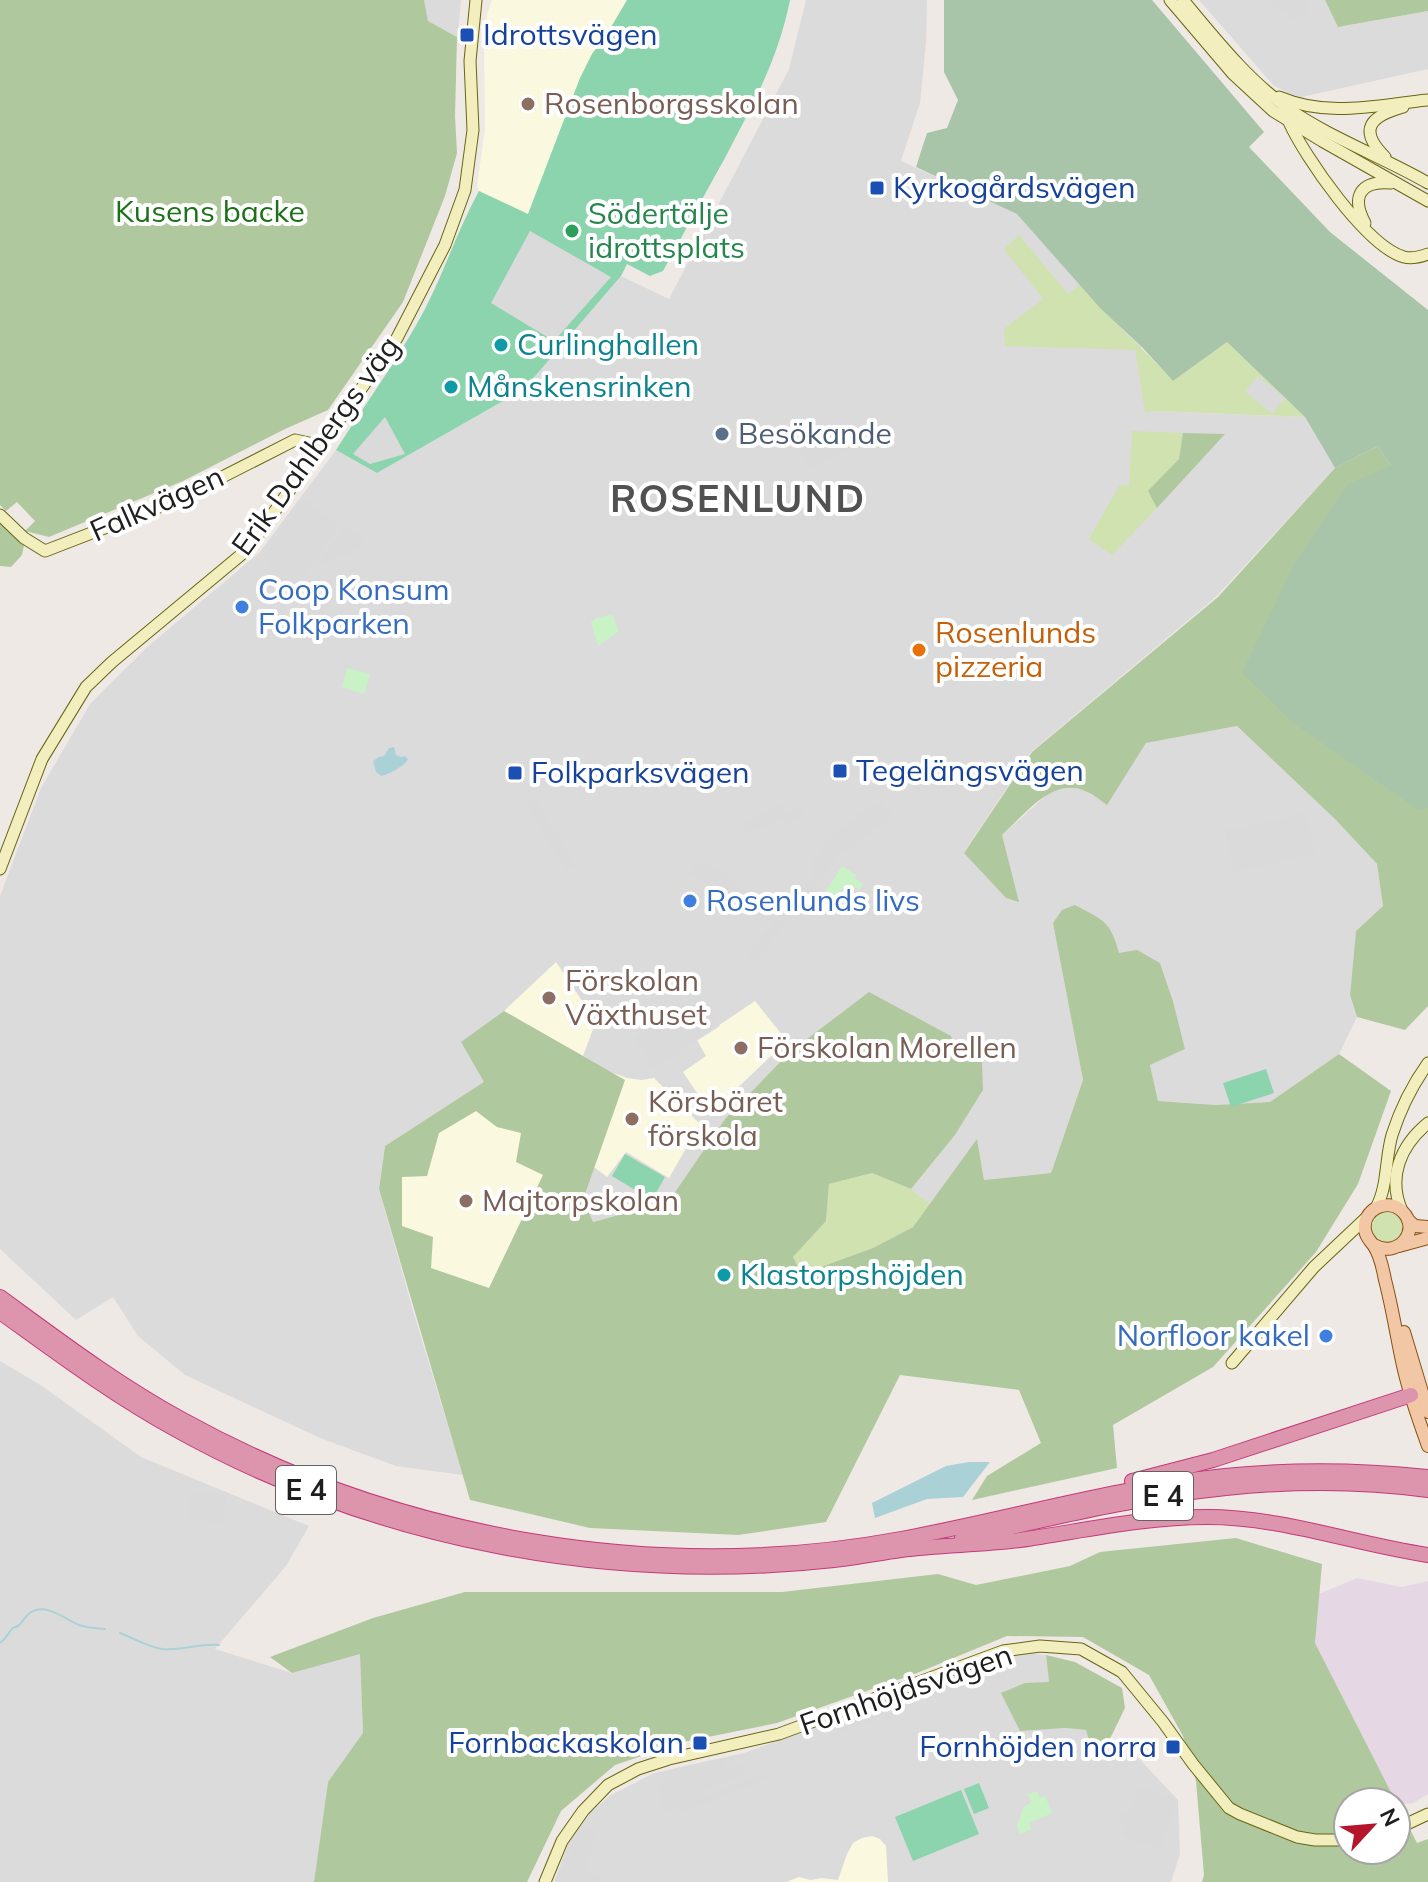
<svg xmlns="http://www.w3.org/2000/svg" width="1428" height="1882" font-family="Mulish,sans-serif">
  <rect width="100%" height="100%" fill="#eee9e5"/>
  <g fill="#dcdbdb">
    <path d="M424,0h37l-5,58 1,-21 -29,-16z"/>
    <path d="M806,0h121l-1,43 -6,60 -19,58 116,52 84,96 40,37 15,65 149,6 30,51 -119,129 -185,155 -67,100 42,46 12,3 -16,-66 49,-44 18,-5 17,5 21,13 39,-61 91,-17 98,93 42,45 6,42 -27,25 -6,64 7,22 -18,37 -69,48 -54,3 -58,-4 -8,-36 35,-16 -12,-48 -13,-38 -41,-9 -66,-31 30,157 -32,93 -67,7 -7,-40 -47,64 -19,-15 44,-54 28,-45 -193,-38 -65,67 -56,82 -77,21 -9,-22 42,-120 -140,2 -100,64 -6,43 34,122 50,164 -67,-9 -76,-28 -135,-63 -47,-39 -25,-39 -37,23 -76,-71v-353l41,-108 49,-84 56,-56 113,-95 77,-103 41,23 147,-84 97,-113 48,23 120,-230z"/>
    <path d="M1199,0h126l14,27 89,-16v58l-131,29 -24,-13z"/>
    <path d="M0,1361l42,25 99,71 168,69 -23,40 -71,83 77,24 68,-20 3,81 -35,48 -14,100h-314z"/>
    <path d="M1025,1653l21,2 3,28h-24l-5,48 46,-3 20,2 6,21 14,-4 25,3 47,50 2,54 -9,28h-617l17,-46 19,-23 21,-18 43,-22 90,-20 83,-30 166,-64z"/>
  </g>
  <path fill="#e6d7e5" d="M1357,1578l45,9 26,-6v213l-15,9 -16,2 -82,-162 4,-49z"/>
  <g fill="#fbf8e0">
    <path d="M492,0h135l-20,34 -15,20 -12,24 -52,137 -49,-24 -2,-5 8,-57 -1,-80 3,-35z"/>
    <path d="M556,962l37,55v12l-10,27 -79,-45z"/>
    <path d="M755,1001l32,40 -72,68 -16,-13 -16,-24 23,-16 -9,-16z"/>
    <path d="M594,1066l33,12 14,2 13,-2 46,46 -31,54 -43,-26 -19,25 -47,-36z"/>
    <path d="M476,1111l21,16 24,5 22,43 -54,113 -59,-20 -28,-42v-49l25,-1 12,-43z"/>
    <path d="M872,1836l8,3 6,7 2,36h-102l13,-5 12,3 10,-2 17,2 9,-26 6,-11 9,-5z"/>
  </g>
  <g fill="#cfe2b0">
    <path d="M1019,235l49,59 12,-9c29,34 63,63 93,96l54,-39 78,75 -150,-6 -10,1 -10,-62 -130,-4 -1,-17 39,-30 -39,-50z"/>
    <path d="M1132,431l51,2 -4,26 -31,32 9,17 -45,47 -23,-16 30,-53 10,-1z"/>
    <path d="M872,1173l39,16 19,15 -17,23 -40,21 -71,27 -9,-18 33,-36 3,-37z"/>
    <circle cx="1387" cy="1228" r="16"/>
  </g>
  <g fill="#b0c89e" fill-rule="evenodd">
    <path d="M0,0h424l4,21 29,16 -2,79 2,37 -12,43 -42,106 -75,108 -43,19 -102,52 -134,56 -24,-6 10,-10 -18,-19 -11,9 -6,-6z"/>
    <path d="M1325,0h103v11l-90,16z"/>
    <path d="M1183,433l42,1 -68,74 -9,-17 31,-32z"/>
    <path d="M1428,444v562l-23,24 -48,-13 -7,-22 6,-64 27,-25 -6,-42 -42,-45 -98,-93 -91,17 -39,62c-7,-5 -14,-11 -22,-14 -32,-15 -61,24 -83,44l17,67 -13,-4 -42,-45 68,-101 186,-155 117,-129 43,-22 13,20z"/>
    <path d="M0,523l24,22 -2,10 -11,12 -11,-1z"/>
    <path d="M1075,905c29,16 35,15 44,48l18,-3 23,13 13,38 12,48 -35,16 8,36 58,4 54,-3 69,-48 52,37 -33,93 -42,68 -103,115 -100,58 4,43 -145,32 15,-24 54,-33 -22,-53 -119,-15 -74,147 -88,13 -148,-7 -120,-28 -91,-311 6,-43 99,-64 -23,-40 43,-31 121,69 -42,120 10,22 76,-21 56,-82 65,-67 79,-60 82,44 4,14 27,12 1,28 -28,45 -44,54 -39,-16 -43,11 -3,37 -33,36 9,17 71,-26 40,-21 64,-88 7,41 67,-7 32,-93 -30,-157 9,-13zM476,1111l21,16 24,6 -5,29 27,13 -54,113 -58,-20 2,-31 -31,-11v-49l25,-1 12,-43z"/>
    <path d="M1236,1538l86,26 -7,79 81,159h-48v48h48v-48l21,41 11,-4v43h-226l2,-7 -8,-94 -13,-45 -34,-61 -66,-38 -76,-1 -90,37 -140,50 -94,19 -68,23 -54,46 -34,71h-213l14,-100 35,-49 -3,-79 -68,19 -22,-16 103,-39 92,-26h317l156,-18 38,11 94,-19 30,-14z"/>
    <path d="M1046,1655l29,7 47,26 3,20 -19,39 -14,4 -6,-21 -20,-2 -46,3 -19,-38 24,-10 24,-1z"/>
  </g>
  <path fill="#a8c4a9" d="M944,0h208l112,132 -15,15 81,85 98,78v498l-11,1 -122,-85 -53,-51 53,-110 53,-79 43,-18 -13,-20 -43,22 -30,-51 -78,-75 -54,39 -32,-35 -40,-37 -84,-95 -101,-47 11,-34 20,-5 11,-28 -14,-28z"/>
  <g fill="#c9f3c6">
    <path d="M612,615l7,16 -21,15 -7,-23c4,-6 14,-7 21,-8z"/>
    <path d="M347,668l23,6 -6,20 -22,-7z"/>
    <path d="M842,866l14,9 -1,3 8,6 -4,6 -7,-5 -10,4 -8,13 -11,-6z"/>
    <path d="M1037,1791l3,7 5,-2 7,17 -23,10 2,7 -11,4 -3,-8 6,-18 8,-6 -3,-8z"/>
  </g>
  <g fill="#8bd4ae">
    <path d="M627,0h163c-12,60 -37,104 -65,158 -21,37 -41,75 -62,113l-13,5 -23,-12 -6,12 -97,113 -147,84 -41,-23c30,-47 63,-92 89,-141 20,-39 33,-80 54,-118l49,23 52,-136 12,-24 15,-20z"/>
    <path d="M1266,1069l8,24 -43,14 -8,-24z"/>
    <path d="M625,1154l40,23 -13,23 -40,-24z"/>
    <path d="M979,1783l10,25 -15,6 -10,-25z"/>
    <path d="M961,1790l18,44 -66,27 -18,-44z"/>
  </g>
  <g fill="#dadada">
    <path d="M1267,0h39l2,4 -3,11 -13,4 -16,-13 -5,-1z"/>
    <path d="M530,231l81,46 -57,64 -63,-38z"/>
    <path d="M1258,376l27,22 -13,16 -27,-23z"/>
    <path d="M385,417l20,37 -35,10 -17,-10z"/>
    <path d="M837,430l9,19 -37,19 -9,-18z"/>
    <path d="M304,500l34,26 -34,50 -16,11 -25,-32z"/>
    <path d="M345,526l20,16 -4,6 -36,16 -5,-4z"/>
    <path d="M408,582l4,29 7,16 -12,5 -15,-6 -5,-43z"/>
    <path d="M536,799l39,66 -9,6 -40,-67z"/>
    <path d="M881,799l12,18 -52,37 -86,109 -8,-5 8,-13 60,-74 -5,-6 20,-28z"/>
    <path d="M782,803l5,11 15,-9 6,7 -25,13 -4,-6 -32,15 -5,-12z"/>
    <path d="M1306,813l9,41 -81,18 -9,-41z"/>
    <path d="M699,862l7,5 4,-4 36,29 -12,15 -43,-34z"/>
    <path d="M701,996l19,30 -66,42 -19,-30z"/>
    <path d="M189,1492l37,4 -2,27 -37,-3z"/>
    <path d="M888,1705l3,8 -47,18 -3,-8z"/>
    <path d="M723,1758l5,13 14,-6 4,10 -45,18 4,11 -25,10 -3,-7 -12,4 -8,-23 16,-19z"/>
    <path d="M763,1772l3,7 -59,24 -3,-7z"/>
    <path d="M1139,1786l39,14 -18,49 -38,-14 4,-11 -6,-3 4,-10h6z"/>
    <path d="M580,1826l17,6 -13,38 19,7 -2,5h-42z"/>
  </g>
  <g fill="#aad2d6">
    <path d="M394,747l2,8 5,2 4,-1 3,3c-3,7 -19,15 -27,17l-5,-4 -3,-11 6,-4 5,-1 5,-8z"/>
    <path d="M969,1462h21l-27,35 -36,2 -52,19 -3,-15 74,-37z"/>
  </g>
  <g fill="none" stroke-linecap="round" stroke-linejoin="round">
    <g stroke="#aad2d6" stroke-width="2">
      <path d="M120,1633c13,5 28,14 42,16 19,2 38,-6 57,-4"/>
      <path d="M0,1643c8,-6 7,-9 12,-14 1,-2 4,-2 6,-3 5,-4 7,-10 13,-14 16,-9 34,7 48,13 8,3 17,3 26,4"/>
    </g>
    <defs>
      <g id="secondary">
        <path d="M1170,0l63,74 40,37 49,30 106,60"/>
        <path d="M1183,0c32,38 63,78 103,107 42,30 97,50 142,76"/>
        <path d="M1279,97c50,21 97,8 149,3"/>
        <path d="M1289,122c15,34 78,125 115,135 8,2 16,0 24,-3"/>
        <path d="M1385,157c-28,-28 -14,-41 18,-50"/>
        <path d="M1365,223c-14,-26 -5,-43 26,-40"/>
        <path d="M0,515l24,23 21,13 132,-51 118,-60 14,3 10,7"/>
        <path d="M0,869l42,-110 44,-72 26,-25 136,-113 149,-211 48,-93 20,-55 8,-60 -3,-69 6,-61"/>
        <path d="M1376,1208c12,-22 9,-49 16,-73 8,-25 21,-51 36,-72"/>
        <path d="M1402,1211c-15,-34 -1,-66 26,-88"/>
        <path d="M1232,1363l82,-96 52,-49"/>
        <path d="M1396,1829l32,-15"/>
        <path d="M545,1882l17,-41 21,-30 25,-26 30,-16 31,-10 110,-25 224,-83 37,-5 41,3 41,23 41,50 30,42 36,44 11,6 57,23 18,3h33"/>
      </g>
      <g id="primary">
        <path d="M1408,1220l7,6 13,1"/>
        <path d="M1374,1245c24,14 48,-15 28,-34 -15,-14 -40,-1 -37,19 1,8 5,10 9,16 6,9 9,23 11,34 8,30 12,60 19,90 6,26 15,51 24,76"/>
        <path d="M1399,1246l29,-8"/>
        <path d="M1404,1332l24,80"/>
      </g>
      <g id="highway">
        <path d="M0,1297c59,43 117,87 181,122 217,120 476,165 720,120 108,-20 215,-52 324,-63 68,-7 136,-6 203,1"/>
        <path d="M0,1312c57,41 113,83 175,117 199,111 432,156 659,131 22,-2 45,-7 67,-10 40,-5 80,-5 119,-10 62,-9 124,-23 187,-23 75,0 147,27 221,38"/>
        <path d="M1132,1481l81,-21 198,-65"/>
        <path d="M962,1538c87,-19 175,-41 264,-50 67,-7 135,-7 202,2"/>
      </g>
    </defs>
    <use href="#secondary" stroke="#686611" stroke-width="13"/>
    <use href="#primary" stroke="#875011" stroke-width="14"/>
    <use href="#highway" stroke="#c5387b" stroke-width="16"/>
    <use href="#secondary" stroke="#f2eebe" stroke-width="11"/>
    <use href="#primary" stroke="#f1c7a6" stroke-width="12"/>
    <use href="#highway" stroke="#dc95ac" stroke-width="14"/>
  </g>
  <g fill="#1a4fb4" stroke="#fff" stroke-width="3">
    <rect x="459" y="27" width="16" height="16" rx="4"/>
    <rect x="869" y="180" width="16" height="16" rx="4"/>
    <rect x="832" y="763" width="16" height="16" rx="4"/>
    <rect x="507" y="765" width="16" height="16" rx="4"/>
    <rect x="692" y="1735" width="16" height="16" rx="4"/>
    <rect x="1165" y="1739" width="16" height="16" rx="4"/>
  </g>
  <g fill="#8d6e63" stroke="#fff" stroke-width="3">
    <circle cx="528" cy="104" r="8"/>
    <circle cx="549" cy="998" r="8"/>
    <circle cx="741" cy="1048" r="8"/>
    <circle cx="632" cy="1119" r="8"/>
    <circle cx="466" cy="1201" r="8"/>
  </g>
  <circle fill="#2e9e5b" stroke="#fff" stroke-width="3" cx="572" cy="231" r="8"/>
  <g fill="#0f9aa8" stroke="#fff" stroke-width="3">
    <circle cx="501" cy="345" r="8"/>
    <circle cx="451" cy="387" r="8"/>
    <circle cx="724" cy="1275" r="8"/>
  </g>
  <circle fill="#5c6f8a" stroke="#fff" stroke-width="3" cx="722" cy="434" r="8"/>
  <g fill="#3f7fe0" stroke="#fff" stroke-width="3">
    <circle cx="242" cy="607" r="8"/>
    <circle cx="690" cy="901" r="8"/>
    <circle cx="1326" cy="1336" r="8"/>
  </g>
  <circle fill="#e8710a" stroke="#fff" stroke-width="3" cx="919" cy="650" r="8"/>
  <g text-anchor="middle" stroke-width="8" stroke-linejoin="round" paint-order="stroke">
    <g fill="#fff" stroke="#626262" stroke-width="2">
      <rect x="276" y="1466" width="60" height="48" rx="6"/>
      <rect x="1133" y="1472" width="60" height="48" rx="6"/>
    </g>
    <g font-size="28" font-weight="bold" fill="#1e1e1e">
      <text x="306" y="1500">E 4</text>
      <text x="1163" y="1506">E 4</text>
    </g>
    <g font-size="30" fill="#164399" stroke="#fff" text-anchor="start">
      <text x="483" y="45">Idrottsvägen</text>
      <text x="893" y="198">Kyrkogårdsvägen</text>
      <text x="856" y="781">Tegelängsvägen</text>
      <text x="531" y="783">Folkparksvägen</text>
      <text x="684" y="1753" text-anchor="end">Fornbackaskolan</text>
      <text x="1157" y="1757" text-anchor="end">Fornhöjden norra</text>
    </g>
    <g font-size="30" fill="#785e54" stroke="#fff" text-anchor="start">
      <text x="544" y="114">Rosenborgsskolan</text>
      <text x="565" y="991">Förskolan<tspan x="565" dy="34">Växthuset</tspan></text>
      <text x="757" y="1058">Förskolan Morellen</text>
      <text x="648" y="1112">Körsbäret<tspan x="648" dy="34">förskola</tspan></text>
      <text x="482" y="1211">Majtorpskolan</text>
    </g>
    <g font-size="30" fill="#1c7018" stroke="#fff">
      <text x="210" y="222">Kusens backe</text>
    </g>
    <g font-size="30" fill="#27864d" stroke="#fff" text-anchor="start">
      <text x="588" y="224">Södertälje<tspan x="588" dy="34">idrottsplats</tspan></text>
    </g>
    <g font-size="30" fill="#0d838f" stroke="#fff" text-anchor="start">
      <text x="517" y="355">Curlinghallen</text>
      <text x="467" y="397">Månskensrinken</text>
      <text x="740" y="1285">Klastorpshöjden</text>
    </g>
    <g font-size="30" fill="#4e5e75" stroke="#fff" text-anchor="start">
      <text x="738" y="444">Besökande</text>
    </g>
    <g font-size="30" fill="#1e1e1e" stroke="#fff">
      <text transform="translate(316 446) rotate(-54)" y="10">Erik Dahlbergs väg</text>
      <text transform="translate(157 504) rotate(-24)" y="10">Falkvägen</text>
      <text transform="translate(906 1690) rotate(-19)" y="10">Fornhöjdsvägen</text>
    </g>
    <g font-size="30" fill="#366cbe" stroke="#fff" text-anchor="start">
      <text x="258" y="600">Coop Konsum<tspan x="258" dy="34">Folkparken</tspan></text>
      <text x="706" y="911">Rosenlunds livs</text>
      <text x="1310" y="1346" text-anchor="end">Norfloor kakel</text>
    </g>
    <g font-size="30" fill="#c56008" stroke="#fff" text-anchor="start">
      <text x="935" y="643">Rosenlunds<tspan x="935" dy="34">pizzeria</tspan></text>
    </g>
    <g font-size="38" font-weight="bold" letter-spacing="2" fill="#515151" stroke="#fff">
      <text x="738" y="512">ROSENLUND</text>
    </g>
  </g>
  <g transform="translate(1372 1826) rotate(64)"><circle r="38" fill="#ffffff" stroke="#a5a5a5" stroke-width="2"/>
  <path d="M0-6L14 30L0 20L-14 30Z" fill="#b5162b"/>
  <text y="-12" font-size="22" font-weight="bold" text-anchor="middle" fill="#1e1e1e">N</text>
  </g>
</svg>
